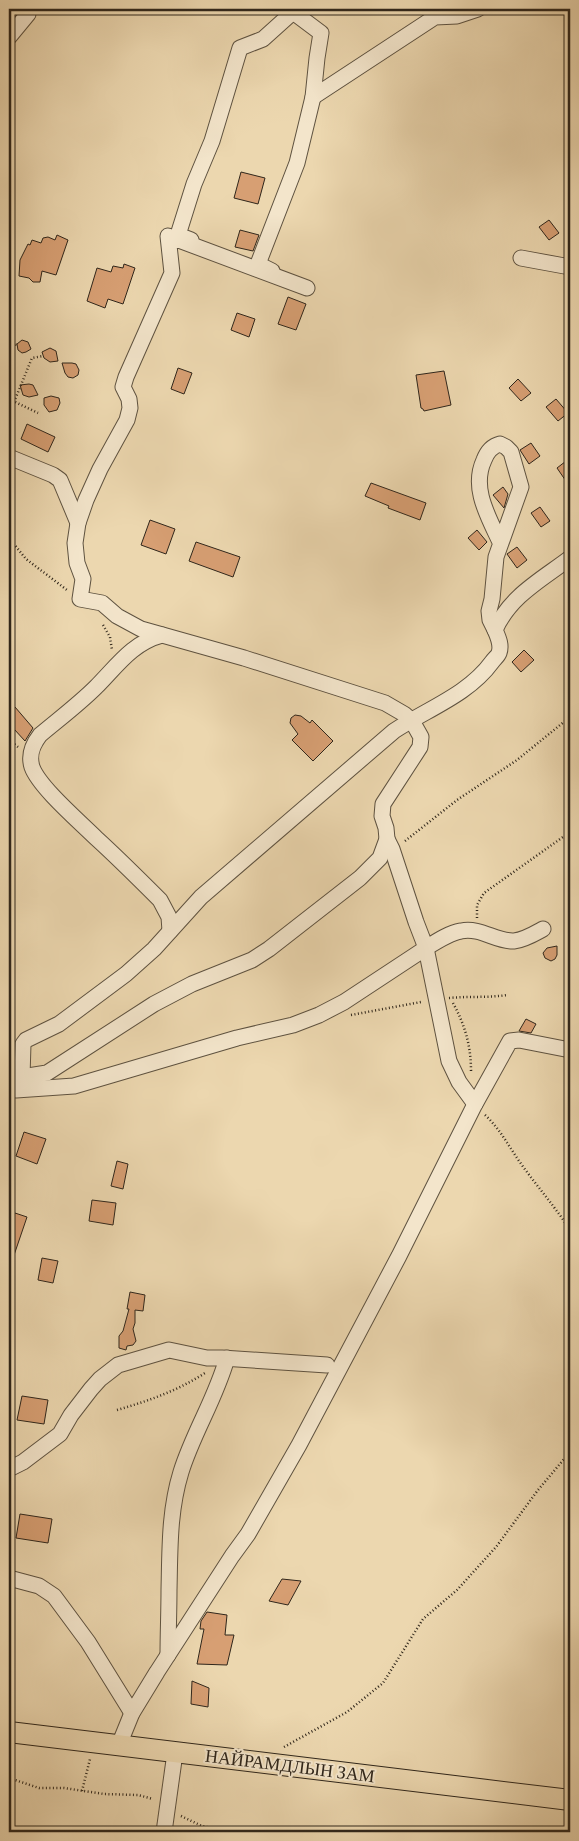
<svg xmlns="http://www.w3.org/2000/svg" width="579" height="1841" font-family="'IM FELL Double Pica',serif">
  <rect width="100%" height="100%" fill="#ecd7af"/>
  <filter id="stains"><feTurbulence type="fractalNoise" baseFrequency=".004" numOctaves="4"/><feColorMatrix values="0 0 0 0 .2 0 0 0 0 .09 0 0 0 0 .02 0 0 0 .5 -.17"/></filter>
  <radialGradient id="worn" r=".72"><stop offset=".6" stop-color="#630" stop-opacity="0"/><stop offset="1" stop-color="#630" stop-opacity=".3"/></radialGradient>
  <g fill="#d79f73" stroke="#2f261b">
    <path d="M241,172l24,6 -7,26 -24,-6z"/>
    <path d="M549,220l10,13 -10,7 -10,-13z"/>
    <path d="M240,230l19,5 -6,16 -18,-4z"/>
    <path d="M57,235l11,5 -12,35 -14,-4 -2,11h-7l-4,-4 -10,-2 1,-16 8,-16 2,1 2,-5 9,3 2,-5 5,-1 7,3z"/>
    <path d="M124,264l11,4 -12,36 -15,-5 -3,9 -18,-7 10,-33 14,4 2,-6 10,2z"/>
    <path d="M288,297l18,7 -10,26 -18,-6z"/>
    <path d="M237,313l18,6 -6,18 -18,-7z"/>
    <path d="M22,340l6,2 3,7 -5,3 -4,1 -4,-3 -1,-6z"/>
    <path d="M50,348l6,3 2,10 -8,1 -6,-4 -2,-6z"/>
    <path d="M62,363h10l4,1 3,6 -1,5 -5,3 -5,-1 -3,-4z"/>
    <path d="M178,368l14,5 -8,21 -13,-5z"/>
    <path d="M444,371l7,34 -27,6 -1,-2 -2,-1 -5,-33z"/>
    <path d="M518,379l13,14 -10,8 -12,-13z"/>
    <path d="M29,384l4,1 5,10 -9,2 -6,-2 -3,-10z"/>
    <path d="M51,396l8,2 1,5 -3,7 -8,2 -5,-7v-7z"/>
    <path d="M556,399l12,14 -10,8 -12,-14z"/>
    <path d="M27,424l28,13 -7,15 -27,-13z"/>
    <path d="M531,443l9,13 -11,8 -9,-14z"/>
    <path d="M570,458v29l-13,-19z"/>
    <path d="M371,483l55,20 -6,17 -32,-12 1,-2 -24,-10z"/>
    <path d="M503,487l5,7 -4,14 -11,-13z"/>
    <path d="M540,507l10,14 -9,6 -10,-14z"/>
    <path d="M150,520l25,9 -9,25 -25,-9z"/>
    <path d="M477,530l10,12 -8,8 -11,-12z"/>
    <path d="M196,542l44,15 -7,20 -44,-16z"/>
    <path d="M517,547l10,13 -10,8 -10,-14z"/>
    <path d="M524,650l10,10 -13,12 -9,-10z"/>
    <path d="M15,707l18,21 -8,13 -11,-12 -5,2v-18z"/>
    <path d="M295,715l6,1 9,7 2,-3 21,21 -20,20 -21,-21 6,-6 -8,-11 1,-5z"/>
    <path d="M557,946v9l-2,4 -4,2 -6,-3 -2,-5 4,-5z"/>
    <path d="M526,1019l10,5 -5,9 -12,-2z"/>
    <path d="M24,1132l22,7 -9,25 -21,-8z"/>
    <path d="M117,1161l11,3 -5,25 -12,-3z"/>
    <path d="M92,1200l24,3 -3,22 -24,-4z"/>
    <path d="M15,1213l12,4 -16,47h-2v-32z"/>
    <path d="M42,1258l16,3 -5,22 -15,-3z"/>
    <path d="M130,1292l15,3 -2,16 -8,-1v13l-2,6 3,12 -3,4 -6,1 -1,4 -7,-2v-12l4,-5 6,-22h-2z"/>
    <path d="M22,1396l26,4 -4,24 -27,-4z"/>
    <path d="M20,1514l32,5 -4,24 -32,-5z"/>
    <path d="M282,1579l19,2 -13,24 -19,-4z"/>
    <path d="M207,1612l20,3 -2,20h9l-7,30 -30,-1 7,-35h-4l1,-8z"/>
    <path d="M192,1681l17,7 -1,19 -17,-3z"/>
  </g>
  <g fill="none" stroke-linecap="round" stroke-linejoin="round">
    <defs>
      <g id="minor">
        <path d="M9,37l19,-23 -1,-5"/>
        <path d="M313,97l122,-80 22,-1 21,-7"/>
        <path d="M191,240l-13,-5 16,-51 18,-43 28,-93 23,-9 30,-27"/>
        <path d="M521,258l49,9"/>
        <path d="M272,271l-14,-7 39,-101 16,-66 4,-39 4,-25 -28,-21 4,-3"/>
        <path d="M9,457l44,18 7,5 18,43"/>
        <path d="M495,630l-5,-10 -1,-9 3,-12 4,-42 25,-70 -10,-35 -5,-5 -6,-3c-8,2 -13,8 -16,16 -13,28 4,56 16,82"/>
        <path d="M162,635c-30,8 -45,31 -66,52 -17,17 -37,32 -56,48 -7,9 -12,19 -8,32 7,20 48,55 64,71 22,20 43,41 64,62l9,17 1,14"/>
        <path d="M387,839l5,10 24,73 10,26c11,-7 23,-15 35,-17 20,-4 35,11 53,10 10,-1 20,-7 29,-12"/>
        <path d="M22,1077l1,-33 3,-4 33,-16 67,-50 28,-25 47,-52 193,-166c33,-22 74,-36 98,-69 2,-3 6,-6 7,-9 3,-8 -1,-16 -4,-23 15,-34 46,-50 75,-72"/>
        <path d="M9,1079l38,-6 107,-69 38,-20 60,-24 17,-11 91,-71 20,-20 7,-19 -1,-11 -4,-12 1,-12 37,-57 1,-10 -9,-16 -8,-7 -19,-11 -141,-45 -103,-29 -24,-13 -15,-13 -22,-4 3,-20 -6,-16 -2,-20 3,-20 8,-23 14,-31 27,-49 3,-12 -1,-9 -6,-12 3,-10 46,-104 -4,-37 139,52"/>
        <path d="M16,1090l58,-4 163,-48 56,-13 26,-10 25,-13 82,-54 23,113 10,21 16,22"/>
        <path d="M9,1469l14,-7 37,-28 11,-19 20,-26 9,-10 18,-14 51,-15 38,8h15l105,7"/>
        <path d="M9,1578l30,8 15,10 34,46 44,71"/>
        <path d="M168,1655c0,-22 1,-43 1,-65 1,-41 0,-79 12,-118 12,-39 35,-74 46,-114"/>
        <path d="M119,1745l13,-32 25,-41 75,-116 16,-22 51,-89 100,-189 76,-152 35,-63 9,-1 51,10"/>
        <path d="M164,1832l11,-79"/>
      </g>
      <path id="major" d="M9,1732l561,68"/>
    </defs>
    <use href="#minor" stroke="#5e5240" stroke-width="17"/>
    <use href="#major" stroke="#2f261b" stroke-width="22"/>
    <g stroke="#2f261b" stroke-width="2.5" stroke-dasharray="1 2.5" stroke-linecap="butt">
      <path d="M9,342l8,3"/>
      <path d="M9,399l29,14"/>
      <path d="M14,402l18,-44 11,-2"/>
      <path d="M9,538l17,21 41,31"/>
      <path d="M103,625l7,12 2,13"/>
      <path d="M9,740l9,7"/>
      <path d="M405,841l52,-41 60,-40 53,-43"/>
      <path d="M477,918v-13l7,-12 86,-61"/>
      <path d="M449,998c20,-2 39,0 58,-3"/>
      <path d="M453,1003c12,22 18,43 18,68"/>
      <path d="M351,1015l70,-13"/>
      <path d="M485,1115c14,13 22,28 32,43 17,25 37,47 53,72"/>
      <path d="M117,1410c31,-9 60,-19 88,-37"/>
      <path d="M284,1747l63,-35 36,-29 40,-64 34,-29 39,-43 42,-57 32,-38"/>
      <path d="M9,1778l30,10h25l40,6 34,1 15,4"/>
      <path d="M82,1791l8,-32"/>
      <path d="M181,1816l21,10 26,6"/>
    </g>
    <use href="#minor" stroke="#f3e5cb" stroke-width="15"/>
    <use href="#major" stroke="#ecd7af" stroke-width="20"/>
  </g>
  <g text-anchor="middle" stroke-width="4" stroke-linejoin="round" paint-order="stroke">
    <g font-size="18" fill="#2f261b" stroke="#f3e5cb">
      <text transform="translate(290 1766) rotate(7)" y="6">НАЙРАМДЛЫН ЗАМ</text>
    </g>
  </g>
  <rect width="579" height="1841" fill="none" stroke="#ecd7af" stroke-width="30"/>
  <rect x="10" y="10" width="559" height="1821" fill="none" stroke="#2f261b" stroke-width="2.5"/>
  <rect x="15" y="15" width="549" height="1811" fill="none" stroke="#2f261b"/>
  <rect width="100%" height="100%" filter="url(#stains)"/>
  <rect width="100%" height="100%" fill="url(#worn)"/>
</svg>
